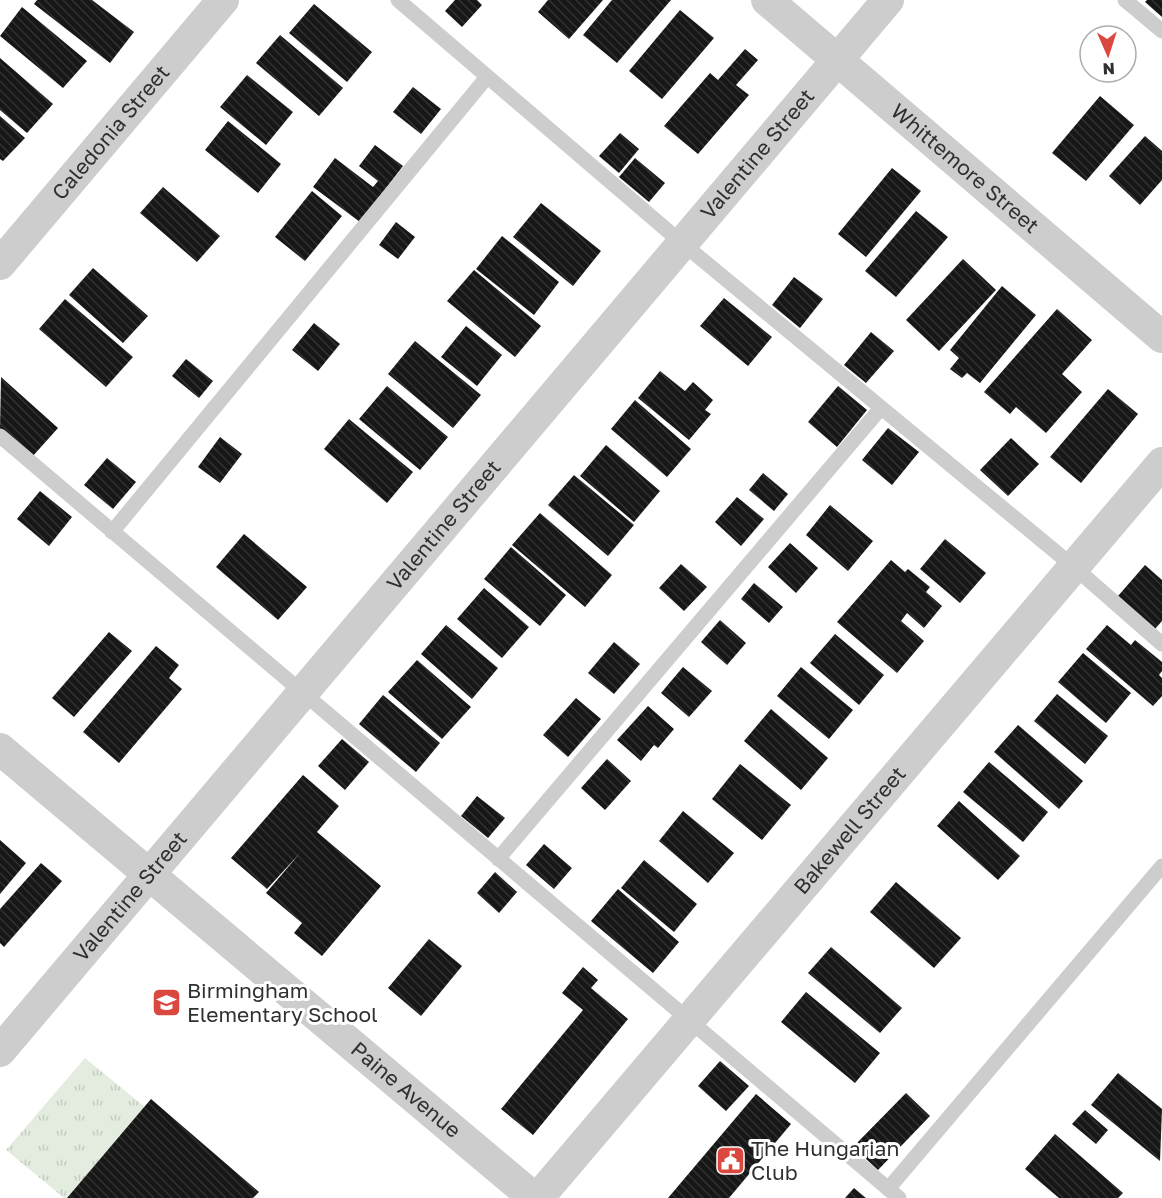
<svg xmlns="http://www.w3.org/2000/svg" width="1162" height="1198" font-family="'Golos Text',sans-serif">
  <defs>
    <pattern id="park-tufts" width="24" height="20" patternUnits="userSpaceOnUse" patternTransform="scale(1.5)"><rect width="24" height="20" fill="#e4ecdf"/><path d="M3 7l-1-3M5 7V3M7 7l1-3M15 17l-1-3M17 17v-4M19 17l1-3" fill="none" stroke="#c4cbc0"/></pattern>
    <pattern id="building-back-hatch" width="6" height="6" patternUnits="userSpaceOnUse" patternTransform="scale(1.5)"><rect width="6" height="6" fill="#171717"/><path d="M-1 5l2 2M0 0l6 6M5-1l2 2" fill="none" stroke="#303030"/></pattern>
  </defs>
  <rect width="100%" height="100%" fill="#fff"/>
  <path fill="url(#park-tufts)" d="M85,1058l60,49 -78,91h-3l-58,-48z"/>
  <g fill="url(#building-back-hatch)">
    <path d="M37,0h55l42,32 -24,31 -76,-59z"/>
    <path d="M455,0h22l5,5 -20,22 -17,-16z"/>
    <path d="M548,0h55l-34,39 -31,-27z"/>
    <path d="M612,0h59l-54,63 -34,-28z"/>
    <path d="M1147,0h15v17l-17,-15z"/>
    <path d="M314,4l58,48 -25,30 -58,-49z"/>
    <path d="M22,7l65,54 -24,27 -63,-52z"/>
    <path d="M680,10l34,28 -52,61 -33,-28z"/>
    <path d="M280,35l63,53 -24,28 -63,-53z"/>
    <path d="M745,49l13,11 -22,25 13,10 -51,59 -34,-28 46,-53 8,7z"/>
    <path d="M0,58l53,46 -26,29 -27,-23z"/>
    <path d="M247,75l46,37 -27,33 -46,-38z"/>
    <path d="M413,87l28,22 -20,25 -28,-22z"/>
    <path d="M1100,96l34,29 -48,56 -34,-28z"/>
    <path d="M0,116l25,22 -22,23 -3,-2z"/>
    <path d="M228,121l53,43 -23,29 -53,-43z"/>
    <path d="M620,133l19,16 -20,24 -20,-17z"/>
    <path d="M1145,136l17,15v29l-22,25 -31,-29z"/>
    <path d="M375,145l28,21 -43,56 -47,-35 22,-29 38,29 5,-6 -19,-15z"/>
    <path d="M635,158l30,25 -16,19 -30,-25z"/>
    <path d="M892,168l29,23 -55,66 -28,-23z"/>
    <path d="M163,187l57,49 -23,26 -57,-49z"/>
    <path d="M312,191l30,25 -37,45 -30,-24z"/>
    <path d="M541,203l60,48 -28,35 -60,-49z"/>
    <path d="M916,211l32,26 -52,60 -31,-26z"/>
    <path d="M396,222l19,15 -17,22 -19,-14z"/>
    <path d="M502,236l57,46 -25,33 -58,-46z"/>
    <path d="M963,259l33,31 -57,61 -33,-31z"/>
    <path d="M93,268l55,48 -25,27 -54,-48z"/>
    <path d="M474,270l67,56 -26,31 -68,-56z"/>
    <path d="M794,277l29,22 -23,29 -28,-23z"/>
    <path d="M1002,286l34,29 -56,68 -13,-10 -5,5 -12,-9 9,-11 -9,-8z"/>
    <path d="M724,298l48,39 -24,29 -48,-40z"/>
    <path d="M65,299l68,58 -27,30 -67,-58z"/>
    <path d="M1057,309l35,31 -30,34 20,18 -36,41 -30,-26 -6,7 -26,-22z"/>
    <path d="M314,323l26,21 -22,27 -26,-21z"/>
    <path d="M466,326l36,29 -25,31 -36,-29z"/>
    <path d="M871,332l23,19 -28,32 -22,-18z"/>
    <path d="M415,341l66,54 -28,33 -65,-54z"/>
    <path d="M186,359l27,22 -14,17 -27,-22z"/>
    <path d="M660,371l25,20 8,-9 20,18 -8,10 6,4 -22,26 -51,-42z"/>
    <path d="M1,377l57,51 -26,29 -32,-28z"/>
    <path d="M387,386l61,51 -28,33 -61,-51z"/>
    <path d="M838,386l29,24 -30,37 -29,-25z"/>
    <path d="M1108,389l30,25 -57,69 -31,-26z"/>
    <path d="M635,400l56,49 -24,28 -56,-48z"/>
    <path d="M349,419l64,53 -26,31 -63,-54z"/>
    <path d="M888,428l31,24 -27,33 -30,-25z"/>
    <path d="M220,437l22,17 -22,29 -22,-16z"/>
    <path d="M1011,438l28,26 -31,32 -28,-26z"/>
    <path d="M606,445l54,46 -26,31 -54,-46z"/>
    <path d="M107,458l29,24 -23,27 -29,-24z"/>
    <path d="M763,473l25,21 -14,17 -25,-21z"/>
    <path d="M574,475l60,50 -26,31 -60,-51z"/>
    <path d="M40,491l32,26 -23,29 -32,-27z"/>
    <path d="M737,497l27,22 -23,27 -26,-24z"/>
    <path d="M830,505l43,36 -25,30 -42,-36z"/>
    <path d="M540,513l72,62 -27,32 -73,-62z"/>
    <path d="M244,534l63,53 -29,33 -62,-53z"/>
    <path d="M945,539l41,34 -26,30 -40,-34z"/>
    <path d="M790,543l28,25 -22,25 -28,-26z"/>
    <path d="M511,547l55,48 -26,31 -56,-47z"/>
    <path d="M891,560l14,12 3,-3 22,18 -4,5 16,14 -18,22 -17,-15 -6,8 23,20 -27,32 -60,-51z"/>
    <path d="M681,564l26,23 -23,24 -25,-23z"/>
    <path d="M1145,565l17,15v41l-7,8 -37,-33z"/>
    <path d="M754,583l29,24 -14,16 -28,-24z"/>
    <path d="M484,588l45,39 -27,31 -45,-39z"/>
    <path d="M720,620l26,23 -19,22 -26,-23z"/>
    <path d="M446,625l52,43 -26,31 -51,-45z"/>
    <path d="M1107,625l24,20 4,-5 27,22v9l-3,4 3,3v18l-9,10 -67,-57z"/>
    <path d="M109,632l23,19 -58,66 -22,-19z"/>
    <path d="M835,634l49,41 -25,30 -49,-42z"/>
    <path d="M614,642l26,22 -26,30 -26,-21z"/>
    <path d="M156,646l23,19 -10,13 13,11 -63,74 -36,-31z"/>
    <path d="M1083,653l48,40 -25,30 -48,-41z"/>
    <path d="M417,660l54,47 -29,32 -54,-47z"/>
    <path d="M683,667l29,24 -23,26 -28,-24z"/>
    <path d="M801,667l52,43 -24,29 -52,-43z"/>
    <path d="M1057,694l51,42 -23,28 -51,-43z"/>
    <path d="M383,695l57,48 -24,29 -57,-48z"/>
    <path d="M576,698l25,21 -33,38 -25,-22z"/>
    <path d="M648,706l26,23 -16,19 -4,-3 -13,16 -24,-21z"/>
    <path d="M771,709l57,49 -27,32 -57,-49z"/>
    <path d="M1018,725l65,56 -24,28 -65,-57z"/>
    <path d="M342,739l27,23 -24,28 -27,-24z"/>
    <path d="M607,759l24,22 -26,29 -24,-22z"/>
    <path d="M989,762l59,50 -25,30 -60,-50z"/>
    <path d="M740,764l51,41 -29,35 -50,-41z"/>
    <path d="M303,775l36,31 -22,26 64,54 -59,70 -28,-23 8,-10 -36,-30 34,-40 -33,36 -36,-31z"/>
    <path d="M477,796l28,22 -17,20 -27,-22z"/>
    <path d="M959,801l61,55 -22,24 -61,-54z"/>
    <path d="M683,811l51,42 -26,30 -49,-42z"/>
    <path d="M0,840l26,23 -26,31z"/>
    <path d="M544,844l28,24 -18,21 -28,-24z"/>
    <path d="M644,860l53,44 -23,28 -53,-44z"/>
    <path d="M41,863l21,18 -58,66 -4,-4v-34z"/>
    <path d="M495,872l22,20 -18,21 -22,-20z"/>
    <path d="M896,882l65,56 -27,30 -64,-56z"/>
    <path d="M618,889l61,53 -26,31 -62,-52z"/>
    <path d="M429,939l33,27 -41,50 -33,-28z"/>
    <path d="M831,947l71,61 -22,25 -72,-60z"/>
    <path d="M583,967l15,13 -7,8 37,31 -95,116 -32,-26 82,-99 -21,-17z"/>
    <path d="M806,992l74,61 -25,30 -74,-61z"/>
    <path d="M720,1061l29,25 -23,25 -28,-25z"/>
    <path d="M1118,1073l44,36 -2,52 -69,-56z"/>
    <path d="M906,1093l24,23 -52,54 -25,-23z"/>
    <path d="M756,1094l35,30 -62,74h-61z"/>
    <path d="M151,1099l108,93 -6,6h-186z"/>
    <path d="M1085,1110l23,20 -12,14 -24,-20z"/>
    <path d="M1055,1134l68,59 -5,5h-59l-34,-29z"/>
    <path d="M854,1188l12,10h-21z"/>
  </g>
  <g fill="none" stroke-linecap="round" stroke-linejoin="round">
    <g stroke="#cdcdcd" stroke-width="15">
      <path d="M398,0l284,243 392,324 88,77"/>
      <path d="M1125,0l37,31"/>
      <path d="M0,436l899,762"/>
      <path d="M112,532l375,-455"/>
      <path d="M498,859l383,-451"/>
      <path d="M888,1189l274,-323"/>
    </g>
    <g stroke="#cdcdcd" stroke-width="32">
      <path id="s1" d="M767,0l395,337"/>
      <path id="s2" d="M0,264l223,-264"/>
      <path id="s3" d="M0,749l534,449"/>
      <path id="s4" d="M0,1051l888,-1051"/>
      <path id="s5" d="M538,1198l624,-735"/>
    </g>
  </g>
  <defs>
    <symbol id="school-square" viewBox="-11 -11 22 22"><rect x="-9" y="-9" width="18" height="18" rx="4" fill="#da483f" stroke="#fff"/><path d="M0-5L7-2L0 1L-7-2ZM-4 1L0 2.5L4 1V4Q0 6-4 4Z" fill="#fff"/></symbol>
    <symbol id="civic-square" viewBox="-11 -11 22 22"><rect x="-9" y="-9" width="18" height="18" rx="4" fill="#da483f" stroke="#fff"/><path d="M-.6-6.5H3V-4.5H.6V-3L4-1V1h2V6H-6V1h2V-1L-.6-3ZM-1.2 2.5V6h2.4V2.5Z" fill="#fff"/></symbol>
  </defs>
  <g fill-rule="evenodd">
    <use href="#school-square" x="150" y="986" width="33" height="33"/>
    <use href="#civic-square" x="714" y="1144" width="33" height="33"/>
  </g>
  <g text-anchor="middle" stroke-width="6" stroke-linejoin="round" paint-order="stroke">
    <g font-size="21" fill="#303030" stroke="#fff">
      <text dy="7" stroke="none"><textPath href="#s2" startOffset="172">Caledonia Street</textPath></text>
      <text dy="7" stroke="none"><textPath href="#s4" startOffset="1174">Valentine Street</textPath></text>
      <text dy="7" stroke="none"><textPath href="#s1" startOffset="260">Whittemore Street</textPath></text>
      <text dy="7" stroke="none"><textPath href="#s4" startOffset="688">Valentine Street</textPath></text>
      <text dy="7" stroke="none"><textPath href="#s5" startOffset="482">Bakewell Street</textPath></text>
      <text dy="7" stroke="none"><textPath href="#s4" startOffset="202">Valentine Street</textPath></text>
      <text dy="7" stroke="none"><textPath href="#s3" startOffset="530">Paine Avenue</textPath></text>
    </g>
    <g font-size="21" fill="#303030" stroke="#fff" text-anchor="start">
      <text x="187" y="998">Birmingham<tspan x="187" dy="24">Elementary School</tspan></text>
      <text x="751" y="1156">The Hungarian<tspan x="751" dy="24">Club</tspan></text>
    </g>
  </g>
  <g transform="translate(1108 54) rotate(177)"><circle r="28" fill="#ffffff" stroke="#acacac" stroke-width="1.5"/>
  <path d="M0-4.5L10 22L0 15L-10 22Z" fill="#da483f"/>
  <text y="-9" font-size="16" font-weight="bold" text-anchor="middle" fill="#303030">N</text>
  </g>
</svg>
